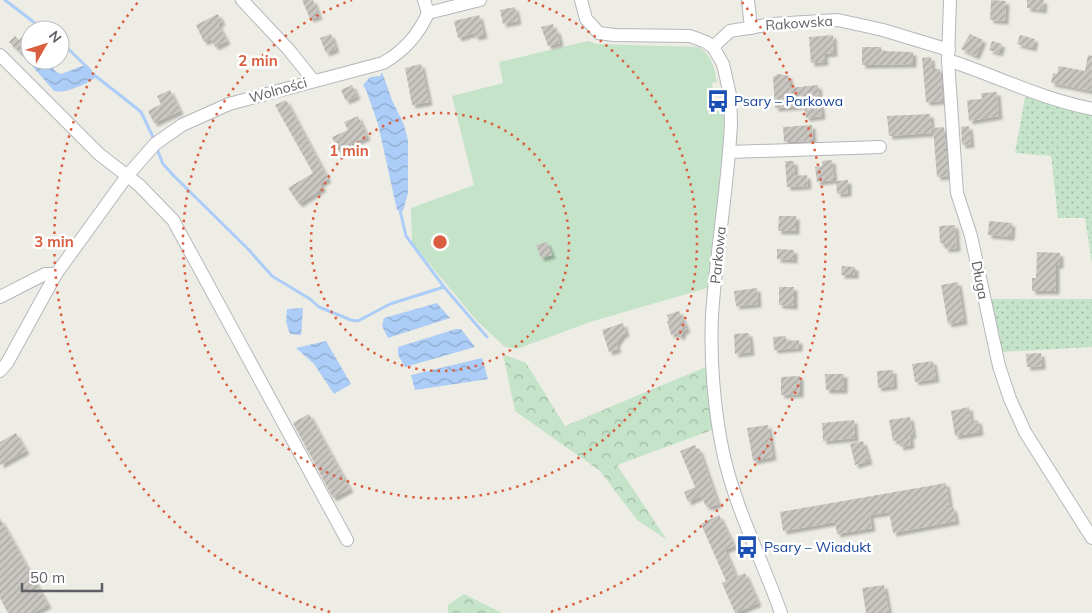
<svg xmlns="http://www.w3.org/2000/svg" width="1092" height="613" font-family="Mulish,sans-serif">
  <defs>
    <pattern id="grass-dots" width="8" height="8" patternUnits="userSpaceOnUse" patternTransform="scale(1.25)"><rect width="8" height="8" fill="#c4e3c8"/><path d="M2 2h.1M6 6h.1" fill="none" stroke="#a2bba6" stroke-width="1.8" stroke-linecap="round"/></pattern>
    <pattern id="forest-crowns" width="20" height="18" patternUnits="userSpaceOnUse" patternTransform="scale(1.25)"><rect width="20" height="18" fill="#c4e3c8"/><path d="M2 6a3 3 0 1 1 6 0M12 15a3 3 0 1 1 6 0" fill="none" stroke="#a2bba6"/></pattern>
    <pattern id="water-waves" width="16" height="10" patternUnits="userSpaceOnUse" patternTransform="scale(1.25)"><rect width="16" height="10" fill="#accdf7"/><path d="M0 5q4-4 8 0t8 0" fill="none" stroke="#8faacc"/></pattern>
    <pattern id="building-hatch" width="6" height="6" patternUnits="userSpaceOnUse" patternTransform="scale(1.25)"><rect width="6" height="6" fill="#cac7c2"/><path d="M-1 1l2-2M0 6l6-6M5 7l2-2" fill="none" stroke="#a7a5a1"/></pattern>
    <filter id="shadow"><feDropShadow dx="3.5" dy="3.5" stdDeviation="1" flood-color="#0004"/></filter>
  </defs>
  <rect width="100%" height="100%" fill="#eeede5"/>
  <g fill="url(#grass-dots)">
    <path d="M1025,97l67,18v148l-7,-45h-27l-7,-62 -36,-3z"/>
    <path d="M988,299h104v48l-92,5z"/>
  </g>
  <g fill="url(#forest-crowns)">
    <path d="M503,354l23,9 39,63 143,-60 7,63 -98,36 50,75 -30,-20 -37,-49 -85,-60z"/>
    <path d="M464,594l38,19h-54v-8z"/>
  </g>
  <path fill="#c4e3c8" d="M588,41l8,3 103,3c13,9 15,20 18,35l-5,1 3,28h6l3,5 -2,50 -15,122 -117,34 -73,27 -12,-2 -27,-25 -66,-79 -1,-35 63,-23 -22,-89 51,-13 -4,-21z"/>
  <g fill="url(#water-waves)">
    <path d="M40,60h17l-4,6 2,5 6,3 21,-8 7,1 7,10c-8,7 -32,17 -42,14l-21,-24 2,-4z"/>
    <path d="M382,72l10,28 12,25 4,15v53l-5,18 -6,-1 -19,-86 -12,-34 -3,-5 7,-8 10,-1z"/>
    <path d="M437,303l13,15 -62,20 -6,-12 2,-8z"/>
    <path d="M303,308l-2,27 -11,-1 -4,-12 1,-13z"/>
    <path d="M456,329h5l14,18 -70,20 -7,-12v-8z"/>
    <path d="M326,341l25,43 -17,10 -20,-30 -18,-16z"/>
    <path d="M482,358l6,21 -73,11 -4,-15z"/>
  </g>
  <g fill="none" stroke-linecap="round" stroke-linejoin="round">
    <g stroke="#accdf7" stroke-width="3">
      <path d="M5,0l39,30"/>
      <path d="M60,41l29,28"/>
      <path d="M93,74l42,33 6,5 12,25"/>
      <path d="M157,149l6,15 11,12 74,73 24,27 38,23 9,8 32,13 7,1 32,-17 54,-17"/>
      <path d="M400,210l6,26 38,51 43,50"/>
    </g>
  </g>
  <g fill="url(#building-hatch)" filter="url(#shadow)">
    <path d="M302,0h11l6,16 -9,3z"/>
    <path d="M991,0l15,1 -1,20 -15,-1z"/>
    <path d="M1027,0h17l-1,10 -16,-2z"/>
    <path d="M515,7l3,14 -15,3 -3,-14z"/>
    <path d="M218,14l4,8 -4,2 9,17 -12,6 -4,-8 -7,3 -8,-17z"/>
    <path d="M479,15l5,20 -9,2 -1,-4 -16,5 -4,-17z"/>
    <path d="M553,24l1,6h3l3,13 -12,3 -7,-19z"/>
    <path d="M30,28v16l-9,10 -12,-12 6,-6 4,4z"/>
    <path d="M331,34l5,15 -10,4 -6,-15z"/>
    <path d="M970,34l13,6 -7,16 -15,-7z"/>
    <path d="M833,35l1,18 -10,1 1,8 -14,1 -2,-26z"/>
    <path d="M1020,35l15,4 -2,9 -16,-4z"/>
    <path d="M992,41l10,3 -3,9 -10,-3z"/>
    <path d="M862,47h19v4l32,1v12l-51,1z"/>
    <path d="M1088,55l4,1 -1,35 -40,-8 2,-10 4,1 2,-8 26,5z"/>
    <path d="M931,57l1,12h8l3,32 -17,1 -4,-44z"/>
    <path d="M421,64l8,38 -17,3 -7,-37z"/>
    <path d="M778,74l11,2 1,12 28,-3 4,31 -16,2 -2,-12 -29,2 -2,-31z"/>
    <path d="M352,85l5,11 -11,5 -5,-11z"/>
    <path d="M170,90l10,21 -26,12 -6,-12 13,-7 -4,-8z"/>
    <path d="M997,92l2,24 -30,5 -2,-21 15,-1 -1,-6z"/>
    <path d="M286,100l42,79 -8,5 3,4 -24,16 -11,-16 25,-15 -38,-68z"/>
    <path d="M930,114l2,19 -43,3 -2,-20z"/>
    <path d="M358,116l9,21 -16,7 2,4 -13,6 -8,-17 16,-7 -4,-8z"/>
    <path d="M812,125l1,16 -29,1 -1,-15z"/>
    <path d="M969,126l2,18 -9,1 -1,-18z"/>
    <path d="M944,127l4,49 -11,1 -4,-49z"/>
    <path d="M832,160l2,20 -17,2 -2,-15 7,-1v-5z"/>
    <path d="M785,161h9l1,15 12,-1 1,11 -21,1z"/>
    <path d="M848,180v13l-11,1 -1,-13z"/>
    <path d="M779,216h17v15h-18z"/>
    <path d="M989,221l23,2 -1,14 -23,-2z"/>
    <path d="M955,225l2,23 -12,1v-6h-5l-1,-17z"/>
    <path d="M547,242l5,13 -11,3 -5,-13z"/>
    <path d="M777,249l17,1v10l-17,-1z"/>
    <path d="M1037,252l23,1v12h-4v26h-24v-13h4z"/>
    <path d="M842,266l13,1v8h-14z"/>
    <path d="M958,282l6,39 -16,3 -7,-39z"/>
    <path d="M779,287h15v19l-15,-1z"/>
    <path d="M757,288l1,16 -22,2 -2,-15z"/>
    <path d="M679,311l8,18 -4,2 -2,6 -6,-4 -4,2 -4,-14h2l-2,-6z"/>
    <path d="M623,323l3,10 -4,2 -6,9 2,5 -9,3 -7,-22z"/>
    <path d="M749,333l2,19 -16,2 -1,-20z"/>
    <path d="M786,336v5l13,-1v8l-25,2 -1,-13z"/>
    <path d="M1041,353l1,13 -15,1 -1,-13z"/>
    <path d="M933,361l3,18 -21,3 -3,-18z"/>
    <path d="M893,370l1,16 -16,2 -1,-17z"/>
    <path d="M825,374h19v16h-18z"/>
    <path d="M800,376v18l-19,1v-18z"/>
    <path d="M969,407l2,14 7,-1 2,12 -25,4 -4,-25z"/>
    <path d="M309,414l41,75 -17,9 -40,-75z"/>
    <path d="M910,417l3,18h-3l1,10 -11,2 -1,-7 -6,1 -4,-21z"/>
    <path d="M854,420l1,18 -32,3 -1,-18z"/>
    <path d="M768,425l5,32 -20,4 -6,-33z"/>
    <path d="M16,433l10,18 -26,14v-23z"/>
    <path d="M863,441l6,20 -14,4 -5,-21z"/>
    <path d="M695,445l2,4h2l19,55 -8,3 -4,-1 -5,-10 -13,6 -4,-10 11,-5 -15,-36z"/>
    <path d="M946,483l4,25 3,-1 3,14 -63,12 -4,-21 -19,3 2,13 -35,6 -2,-12 -52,9 -3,-19z"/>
    <path d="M719,515l15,31 -9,4 11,27 9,-4 13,30 -23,10 -13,-30 4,-2 -25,-57z"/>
    <path d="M0,518l48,87 -15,8h-25l-8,-15z"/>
    <path d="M884,585l5,28h-23l-4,-25z"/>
  </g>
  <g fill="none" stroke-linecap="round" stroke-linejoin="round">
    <defs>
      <g id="minor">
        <path d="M242,0l47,50 24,30"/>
        <path d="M424,0l4,13 52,-13"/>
        <path d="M581,0l5,19 13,14 15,2 76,1 16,6 7,5 10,17 7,31 1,28c-3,65 -15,128 -19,193 -2,42 2,94 11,136 12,56 39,107 58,161"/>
        <path d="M748,0l3,28"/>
        <path d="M950,0l-2,60 9,133 14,43 28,130 11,33 15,33 67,106"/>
        <path d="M713,47l17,-16 42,-7 66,-4 45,10 66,20"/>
        <path d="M0,55l99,99 40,31 34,35 174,320"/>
        <path d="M948,60c51,17 91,38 144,49"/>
        <path d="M730,152l150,-5"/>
        <path d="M0,297l45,-23h11"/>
        <path d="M0,371l7,-8 49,-89 71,-98 28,-32 27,-19 47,-21 154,-41c21,-12 36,-29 45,-50"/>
      </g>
    </defs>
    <use href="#minor" stroke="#b5b7bb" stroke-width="14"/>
    <use href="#minor" stroke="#fff" stroke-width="12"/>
  </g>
  <g fill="none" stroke="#d95f40" stroke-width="2.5" stroke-dasharray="2.5 5">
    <circle cx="440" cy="242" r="129"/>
    <path d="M528 0A257 257 0 1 1 352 0"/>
    <path d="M330 612A386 386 0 0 1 138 2M742 2A386 386 0 0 1 550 612"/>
  </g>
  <defs>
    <symbol id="bus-bare" viewBox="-9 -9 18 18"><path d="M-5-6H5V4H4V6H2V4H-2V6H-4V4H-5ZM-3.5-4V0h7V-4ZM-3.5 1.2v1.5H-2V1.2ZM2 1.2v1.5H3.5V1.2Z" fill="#1a4fb4" stroke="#fff" stroke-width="2.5" paint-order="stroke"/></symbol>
  </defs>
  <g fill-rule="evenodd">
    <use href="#bus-bare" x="702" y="85" width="32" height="32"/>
    <use href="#bus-bare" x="731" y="531" width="32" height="32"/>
  </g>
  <g text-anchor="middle" stroke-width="5" stroke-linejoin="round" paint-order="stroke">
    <g font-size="14" fill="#5d5f64" stroke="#fff">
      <text transform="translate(799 23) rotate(-4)" y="5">Rakowska</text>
      <text transform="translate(278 90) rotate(-16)" y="5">Wolności</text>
      <text transform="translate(718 255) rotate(-84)" y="5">Parkowa</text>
      <text transform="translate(980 280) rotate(79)" y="5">Długa</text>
    </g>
    <g font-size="14" fill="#164399" stroke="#fff" text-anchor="start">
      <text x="734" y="106">Psary – Parkowa</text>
      <text x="764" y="552">Psary – Wiadukt</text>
    </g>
  </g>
  <circle cx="440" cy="242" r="8" fill="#d95f40" stroke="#fff" stroke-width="2.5"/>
  <g font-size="15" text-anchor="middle" font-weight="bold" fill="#d95f40" stroke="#fff" stroke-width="5" stroke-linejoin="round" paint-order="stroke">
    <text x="258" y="66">2 min</text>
    <text x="349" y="156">1 min</text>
    <text x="54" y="247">3 min</text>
  </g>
  <g transform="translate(45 45) rotate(51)"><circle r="24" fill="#ffffff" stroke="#bebfc1"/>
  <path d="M0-4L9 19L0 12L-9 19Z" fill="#d95f40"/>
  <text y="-8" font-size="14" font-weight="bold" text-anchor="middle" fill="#5d5f64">N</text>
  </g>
  <path d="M22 583v8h80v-8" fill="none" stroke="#5d5f64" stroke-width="2.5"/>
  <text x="30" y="583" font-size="15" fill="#5d5f64" stroke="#ffffff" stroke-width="4" paint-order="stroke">50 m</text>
</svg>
